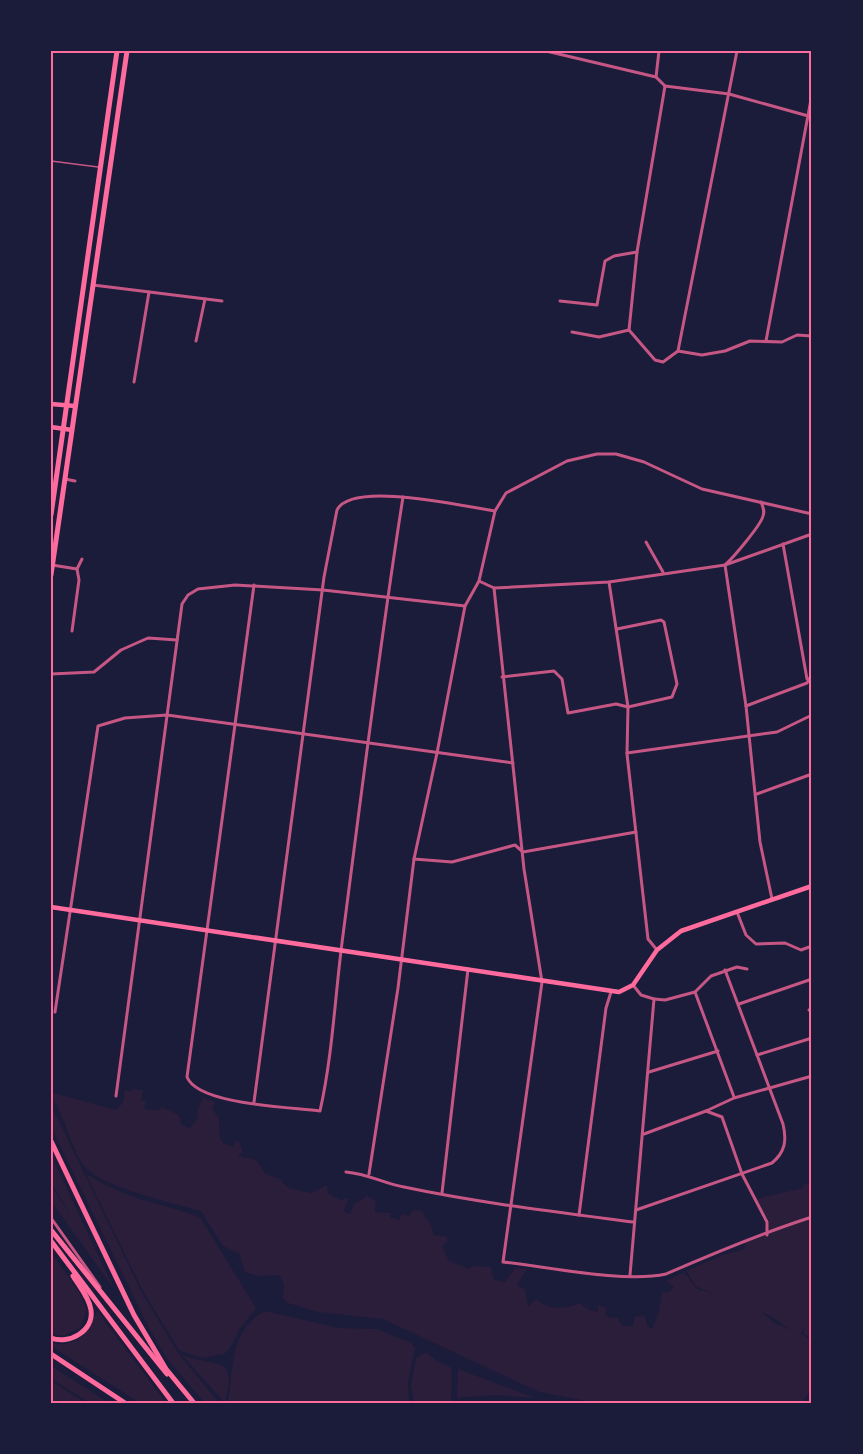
<svg xmlns="http://www.w3.org/2000/svg" width="863" height="1454" font-family="'Work Sans',sans-serif">
  <rect width="100%" height="100%" fill="#1b1b3a"/>
  <g fill="#2a1e3b">
    <path d="M133,1089l10,1 -2,10 5,2 -2,7 16,1 2,-3 17,8 3,10 8,3 8,-11 -1,-6 6,-13 12,4 -3,7 7,9 1,20 3,5 11,4 1,-6 4,1 4,10 -5,4 18,4 10,14 14,5 8,9 23,5 16,-8 1,8 14,8 3,-3 3,1 -4,12 6,3 4,-10 13,-8 9,5 -1,11 16,1 -1,4 9,3 3,-6 7,2 4,-6 8,1 9,12 4,12 13,2v5l-5,4 7,15 20,8 4,-3 18,1 3,13 11,2 10,-14 12,1 -10,16 8,4 3,18 8,-8c12,11 29,11 44,4l9,7 9,2v-7l9,3 -2,5 3,4 10,1 4,8h11l2,-9 9,-2 4,11 4,3 7,-17 3,-20h7l5,-5 -8,-6 18,-9 13,17 16,4 -16,-6 -11,-16 37,-16 22,-6v-6l22,-8 2,-14 -13,-22 47,-11v-3l9,-2v140l-3,1h3v16l-8,-7v-6l-2,6c-15,-2 -26,-16 -40,-21l12,11 28,11 10,8v45l-10,16h-204l-43,-8 -16,-3 -156,-73 -66,-7 -29,-9 -5,-5 1,-14 -5,-9 -21,1 -13,-4 -6,-19 -16,-7 -22,-35c-25,-7 -99,-24 -116,-44 -14,-17 -19,-50 -34,-70v-5l64,18 8,-7 2,-13 5,1z"/>
    <path d="M51,1105l91,188 36,60 41,50h-14l-37,-43 -19,-32 -98,-201z"/>
    <path d="M51,1155l63,134 -63,-88v-16l21,33 -21,-36z"/>
    <path d="M86,1174c15,9 32,17 48,23 13,5 61,16 67,22l55,89 -17,22 -8,17 -7,7 -23,4 -22,-8 -36,-59z"/>
    <path d="M51,1252l28,40 8,18 -7,18 -17,8 -12,-2z"/>
    <path d="M97,1311l69,92h-26l-89,-57 1,-3c27,5 35,-11 45,-32z"/>
    <path d="M265,1311l74,17 38,1 34,14 4,5 -7,34 1,21h-181c6,-35 1,-73 37,-92z"/>
    <path d="M426,1352l11,9 15,7 -1,35h-37l-3,-17 5,-28z"/>
    <path d="M181,1354c33,15 58,-2 44,49z"/>
    <path d="M51,1366l58,37h-18l-35,-21 -5,-4z"/>
    <path d="M458,1369l77,29 -40,-3 -38,3z"/>
    <path d="M51,1381l35,22h-35z"/>
  </g>
  <g fill="none" stroke-linecap="round" stroke-linejoin="round">
    <path stroke="#c65784" stroke-width="1.5" d="M51,161l47,6"/>
    <g stroke="#c65784" stroke-width="3">
      <path d="M546,51l110,26 9,9 64,8 83,23"/>
      <path d="M656,77l3,-26"/>
      <path d="M93,285l129,16"/>
      <path d="M560,301l37,4 8,-44 9,-5 23,-4"/>
      <path d="M629,330l8,-78 28,-166"/>
      <path d="M629,330l26,30 8,2 15,-11 24,4 23,-4 25,-10 32,1 15,-7 15,1"/>
      <path d="M572,332l27,5 30,-7"/>
      <path d="M196,341l9,-42"/>
      <path d="M766,341l46,-247"/>
      <path d="M678,351l59,-300"/>
      <path d="M134,382l15,-90"/>
      <path d="M65,479l10,2"/>
      <path d="M761,502c2,5 4,9 2,14 -2,9 -30,42 -38,49l21,141 14,136 12,57"/>
      <path d="M646,542l17,30"/>
      <path d="M783,544l24,135"/>
      <path d="M52,565l25,4 5,-10"/>
      <path d="M479,581l15,7 115,-6 116,-17 87,-31"/>
      <path d="M609,582l19,125 -1,47 21,185 9,11"/>
      <path d="M254,585l-67,492c11,28 104,30 133,34 13,-58 15,-117 23,-176 19,-146 37,-293 60,-438"/>
      <path d="M494,588l30,281 18,113 -39,280c45,5 122,21 163,12 48,-21 96,-41 146,-57"/>
      <path d="M72,631l7,-51 -2,-11"/>
      <path d="M51,674l43,-2 27,-22 27,-12 29,2"/>
      <path d="M502,677l52,-6 8,8 6,34 48,-9 12,3 44,-10 5,-13 -13,-62 -3,-2 -44,9"/>
      <path d="M746,706l61,-23 5,-9"/>
      <path d="M627,753l150,-21 35,-17"/>
      <path d="M757,794l55,-20"/>
      <path d="M414,859l38,3 63,-17 8,7 113,-20"/>
      <path d="M737,912l9,23 10,9 29,-1 16,7 11,-4"/>
      <path d="M695,992l39,105"/>
      <path d="M654,999l11,1 30,-8 16,-16 26,-9 10,2"/>
      <path d="M739,1004l73,-25"/>
      <path d="M809,1010l3,-1"/>
      <path d="M55,1012l43,-286 27,-8 42,-3 346,48"/>
      <path d="M757,1055l55,-17"/>
      <path d="M649,1072l69,-21"/>
      <path d="M116,1096l66,-492 6,-9 10,-6 37,-4 88,5 142,16"/>
      <path d="M254,1102l70,-525 13,-67c15,-30 129,-3 158,1"/>
      <path d="M706,1111l16,6 20,57 25,48v13"/>
      <path d="M644,1134l62,-23 28,-13 78,-22"/>
      <path d="M346,1172c23,2 36,11 58,15 76,16 152,25 229,35"/>
      <path d="M369,1174l29,-186 16,-129 23,-106 28,-147 14,-25 16,-70 11,-18 61,-32 30,-7h19l28,8 58,27 110,25"/>
      <path d="M442,1193l26,-224"/>
      <path d="M636,1210l136,-47c13,-11 15,-22 11,-39l-58,-154"/>
      <path d="M579,1215l27,-207 5,-16"/>
      <path d="M51,1218l49,69"/>
      <path d="M630,1275l24,-276 -13,-4 -8,-10"/>
    </g>
    <g stroke="#ff6b9d" stroke-width="4.5">
      <path d="M51,404l24,2"/>
      <path d="M51,427l21,3"/>
      <path d="M51,907l568,85 14,-7 24,-35 24,-19 131,-45"/>
    </g>
    <g stroke="#ff6b9d" stroke-width="5">
      <path d="M51,1230l116,144"/>
      <path d="M51,1241l122,162"/>
      <path d="M51,1338c18,7 43,-7 40,-28 -2,-13 -12,-24 -18,-34"/>
    </g>
    <g stroke="#ff6b9d" stroke-width="5">
      <path d="M51,515l66,-464"/>
      <path d="M51,575l76,-524"/>
      <path d="M51,1141l83,174 32,54 28,34"/>
      <path d="M51,1354l74,49"/>
    </g>
  </g>
  <rect width="863" height="1454" fill="none" stroke="#1b1b3a" stroke-width="105"/>
  <rect x="52" y="52" width="758" height="1350" fill="none" stroke="#ff6b9d" stroke-width="2"/>
</svg>
